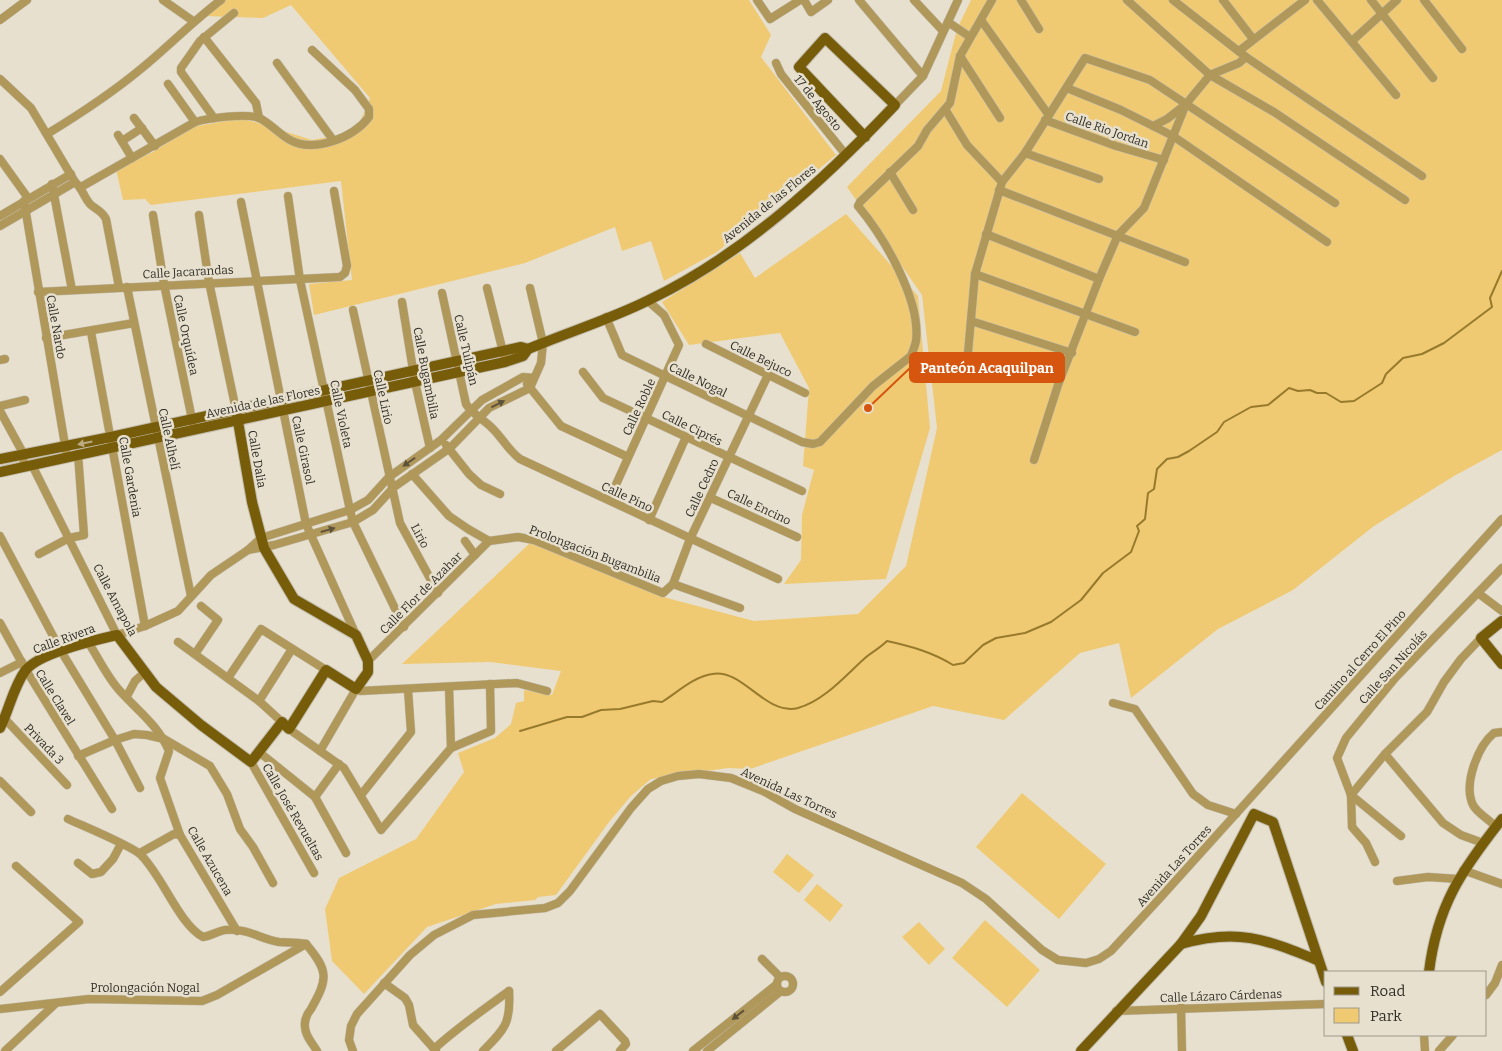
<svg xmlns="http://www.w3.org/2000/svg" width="1502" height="1051" font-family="Bitter,serif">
  <rect width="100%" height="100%" fill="#e7e0ce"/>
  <g fill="#efca73">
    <path d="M224,0h525l22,35 -10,22 75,98 -119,97 -53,29 -13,-40 -29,10 -7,-24 -90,36 -211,52 -5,-31 43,-4 -11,-99 -190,24 -6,-6 -22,1 -7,-31 37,-17 39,-25 50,-9 70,22 44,-8 14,-34 -79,-93 -28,13 -58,-2z"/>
    <path d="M971,0h531v450l-48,26 -80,50 -81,64 -75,39 -87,69 -12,-55 -39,10 -76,67 -71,-14 -183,63 -22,-1 -77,11 -20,17 -22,26 -53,73 -18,2 -3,3 -39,4 -69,23 -63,67 -32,-33 -7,-52 14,-31 77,-39 48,-67 -6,-19 37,-15 16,-14 5,-21 8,-2v-11l28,5 9,-24 -71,-9 -88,2 128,-121 137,55 87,23 104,-7 48,-48 31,-138 -15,-133 -75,-108 94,-96 16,-62z"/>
    <path d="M846,214l72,82 12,132 -44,151 -102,5 17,-24 1,-45 12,-45 -11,-4 6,-78 -29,-55 -91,12 -27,-43 78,-49 15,25z"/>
    <path d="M1022,793l84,71 -47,55 -83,-72z"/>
    <path d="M787,854l27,21 -15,18 -26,-21z"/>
    <path d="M817,884l26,21 -13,17 -26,-22z"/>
    <path d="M985,920l55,50 -33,37 -55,-49z"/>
    <path d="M919,922l26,27 -16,16 -27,-28z"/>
  </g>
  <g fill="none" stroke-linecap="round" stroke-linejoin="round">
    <path stroke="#977a2c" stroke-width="2" d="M520,731l47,-14h15l19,-7 19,-1 33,-8 9,1c16,-10 31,-25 50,-28 31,-6 53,42 86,34 26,-7 48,-33 67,-50 7,-6 15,-10 22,-17 23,5 45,11 66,24l11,-2 19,-18 13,-7 29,-5 26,-11 30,-22 22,-27 28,-21 8,-21 -2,-5 8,-7 3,-26 6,-4 3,-20 10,-10 11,-2 11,-6 28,-19 7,-10 27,-15 17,-2 21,-17 9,3 12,-1 7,3h9l15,9 13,-1 28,-18 4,-9 17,-16 19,-4 22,-11 48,-36 -2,-9 12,-27"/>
    <defs>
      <g id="minor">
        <path d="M163,0l30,21"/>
        <path d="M757,0l13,19 30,-19"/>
        <path d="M804,0l7,12 17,-12"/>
        <path d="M859,0l64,76"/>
        <path d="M914,0l29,31"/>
        <path d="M1021,0l18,29"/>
        <path d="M1127,0l83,75 64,37 131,88"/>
        <path d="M1173,0l73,57 176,119"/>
        <path d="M1223,0l30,39"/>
        <path d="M1317,0l79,95"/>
        <path d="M1371,0l62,78"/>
        <path d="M1424,0l38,49"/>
        <path d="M0,20l27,-20"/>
        <path d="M981,20l67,94"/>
        <path d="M948,22l22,15"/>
        <path d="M204,37l52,66 3,15"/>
        <path d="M1352,41l45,-41"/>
        <path d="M1239,51l66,-51"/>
        <path d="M960,56l40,62"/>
        <path d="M277,63l56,77"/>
        <path d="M776,63l5,11 65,81"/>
        <path d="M0,79l31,29 44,74c8,7 9,16 16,23 6,5 11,6 15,14l13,68"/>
        <path d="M168,84l27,38"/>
        <path d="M1067,88l54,22 52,26 154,106"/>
        <path d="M895,105l28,-29 35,-76"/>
        <path d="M945,109l22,36 35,37"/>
        <path d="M134,118l21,28"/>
        <path d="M214,118l-33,-46v-4l19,-27 34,-28"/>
        <path d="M1045,120l71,26 48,14"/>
        <path d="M1153,126l14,-7 18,-14"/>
        <path d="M47,134c33,-20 65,-41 95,-66 27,-22 51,-47 79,-68"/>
        <path d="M118,135l14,23"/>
        <path d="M122,141l20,-13"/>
        <path d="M1025,153l74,26"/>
        <path d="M0,159l28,39"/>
        <path d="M890,172l23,38"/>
        <path d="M52,184l20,106"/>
        <path d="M81,187l114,-65c14,-4 50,-9 64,-4 11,5 20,16 31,22 24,13 63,-2 79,-23v-8l-14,-19 -43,-40"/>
        <path d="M999,190l186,72"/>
        <path d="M288,196l12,84 50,230 3,12 51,105"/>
        <path d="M24,201l43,256"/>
        <path d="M241,202l65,322 50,111"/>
        <path d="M153,215l11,69 29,140"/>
        <path d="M199,215l10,67 27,128"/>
        <path d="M0,216l71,-42"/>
        <path d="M0,226l75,-44"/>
        <path d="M986,234l113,45"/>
        <path d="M975,274l160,58"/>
        <path d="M127,287l64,309"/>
        <path d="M487,288l17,68"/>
        <path d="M38,292l302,-15 5,-4 2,-7 -13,-75"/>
        <path d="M442,293l24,111c7,11 19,16 27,25 10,10 16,22 27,30l258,120"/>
        <path d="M402,302l13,80 15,66"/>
        <path d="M353,310l47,213 38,70"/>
        <path d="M606,317l16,38 180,87 11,2 7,-2 53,-56 38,-30"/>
        <path d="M971,321l101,32"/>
        <path d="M91,332l54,294"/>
        <path d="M46,338l88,-15"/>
        <path d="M706,344l99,49"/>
        <path d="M911,356c2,-5 4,-10 5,-15 5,-41 -32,-104 -58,-135l2,-4 58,-56 9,-16 23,-27 10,-47 32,-56"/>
        <path d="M911,356l56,8 22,6"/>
        <path d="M0,360l5,-1"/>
        <path d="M967,364l8,-90 27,-92 23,-29 60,-95 65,22 185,123"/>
        <path d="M583,372l20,26 199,93"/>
        <path d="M527,384l34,42 67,31"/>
        <path d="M0,406l25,-6"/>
        <path d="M0,411l23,42 1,14"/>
        <path d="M446,445l23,29 12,11 19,9"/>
        <path d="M1034,460l24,-75 41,-106 19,-44 26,-27 42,-104 24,-29 29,-12 7,-6"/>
        <path d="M32,465l85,170 28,-9 33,-15 33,-36 37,-25 13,-12 89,-28 18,-10 21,-23 52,-37 41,-40 41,-23 11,1"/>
        <path d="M412,474l37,42 19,13 21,12 29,-4 16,3 129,53 10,-9 17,-45 78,-164"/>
        <path d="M711,498l86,39"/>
        <path d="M609,500l70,-155 -15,-30 -16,-14"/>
        <path d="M649,520l37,-83"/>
        <path d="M0,536l61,115 54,89 25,48"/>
        <path d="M465,541l10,14"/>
        <path d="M248,550l26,-5 79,-23 20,-12 21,-23 56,-39 39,-40 41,-20 11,-25 2,-20 -13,-55"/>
        <path d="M39,554l30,-16 15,-3 -6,-81"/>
        <path d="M673,584l67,24"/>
        <path d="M1478,593l24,18"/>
        <path d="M0,623l26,47 86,139"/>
        <path d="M88,642c10,15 19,35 32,49 18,20 38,34 49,60l-9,27 20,57 57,96"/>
        <path d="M178,642l81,59 23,21"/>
        <path d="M195,654l23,-34 -17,-14"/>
        <path d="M368,661l121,-120"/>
        <path d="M0,673l22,-11"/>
        <path d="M228,678l33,-49 65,41"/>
        <path d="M127,696l8,-15 10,-9"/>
        <path d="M259,701l33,-52"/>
        <path d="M1113,703l22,6 58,85 15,11 28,9"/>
        <path d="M5,719l62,66"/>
        <path d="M289,729l55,39 37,62 70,-82 -2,-61"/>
        <path d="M451,748l40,-17 -1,-47"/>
        <path d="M320,751l36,-62 4,2 157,-8 30,8"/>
        <path d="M259,752l56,45 31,56"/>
        <path d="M1385,754l58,69 18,12 22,8"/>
        <path d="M78,756l37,-16 19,-6 13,1 17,4 46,27 17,28 13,35 13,18 20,36"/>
        <path d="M251,762l63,111"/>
        <path d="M0,781l31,31"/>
        <path d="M361,795l50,-63 -3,-42"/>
        <path d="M1351,795l34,-41 42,-42 17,-30 17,-23 20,-21"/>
        <path d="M1351,795l50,41"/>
        <path d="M315,797l24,-33"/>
        <path d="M68,819c15,7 64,27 73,36 22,22 38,69 62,82 8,-1 15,-6 22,-7 24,-2 34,9 54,12 9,1 17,0 27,2"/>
        <path d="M1496,827c-6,-7 -19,-14 -23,-22 -10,-21 5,-59 21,-72l8,-1"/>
        <path d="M140,853l34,-19 6,1"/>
        <path d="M1375,862l-9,-19 -14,-16 -1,-32 -14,-37 9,-20 50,-61 106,-109"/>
        <path d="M78,863l14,11 9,-2 12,-13 8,-15"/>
        <path d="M1463,870l39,14"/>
        <path d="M1397,881l31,-4 30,2"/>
        <path d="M306,944c23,27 22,35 5,65 -4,5 -7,11 -6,18 0,9 8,17 12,24"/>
        <path d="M762,959l18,18"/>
        <circle cx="785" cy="984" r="8"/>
        <path d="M384,983l21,15 4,7 4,20 23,26"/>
        <path d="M0,992l79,-70 -63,-56"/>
        <path d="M1486,995l9,-12 7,-18"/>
        <path d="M1181,1007l1,44"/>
        <path d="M0,1009l89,-10 113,2 15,-6 89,-51"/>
        <path d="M1116,1011l210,-7"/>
        <path d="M1424,1035l1,16"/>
        <path d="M434,1049c24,-22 49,-39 75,-58"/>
        <path d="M5,1051l50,-47"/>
        <path d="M353,1051l-4,-11 2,-14 6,-12 53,-59 24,-20 39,-20 72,-7 13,-5 12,-12 61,-83 17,-19 13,-8 17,-5 21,-2 32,4 32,13 32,18 167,74 24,16 56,51 16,10 28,3 13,-4 12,-8 49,-53 342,-379"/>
        <path d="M483,1051c22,-22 28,-28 26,-60"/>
        <path d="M556,1051l44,-37 25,27 1,3 -6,7"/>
        <path d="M693,1051l83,-66"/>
        <path d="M707,1051l74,-60"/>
        <path d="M1439,1051l14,-16"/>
      </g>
      <g id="major">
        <path d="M0,459l111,-22 410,-90 7,2"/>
        <path d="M0,472l505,-110 18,-6 5,-7 15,-6c35,-14 72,-26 106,-43 94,-45 175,-120 246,-195l-70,-67 -26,29 66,70"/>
        <path d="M1502,621l-21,17 21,26"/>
        <path d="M0,728c9,-18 13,-40 25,-57 13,-18 70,-31 92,-36l39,52 45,38 50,37 31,-40 7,7 37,-59 30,19 12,-17v-11l-12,-26 -62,-36 -30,-51 -12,-46 -16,-92"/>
        <path d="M1181,944c56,-16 84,-5 136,16"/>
        <path d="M1429,972c8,-66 32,-101 73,-153"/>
        <path d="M1347,1035l6,16"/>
        <path d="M1081,1051l100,-107 20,-28 53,-102 19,8 53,160"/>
      </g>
    </defs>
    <use href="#minor" stroke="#c3bdad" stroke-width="9"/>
    <use href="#major" stroke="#c3bdad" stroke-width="12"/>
    <use href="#minor" stroke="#b0975a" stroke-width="8"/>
    <use href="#major" stroke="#775c0a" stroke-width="10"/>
  </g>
  <defs><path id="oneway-solid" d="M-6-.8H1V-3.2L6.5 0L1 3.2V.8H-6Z" transform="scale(1.25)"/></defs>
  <g fill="#5e533a">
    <use href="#oneway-solid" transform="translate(498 404) rotate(-27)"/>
    <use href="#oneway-solid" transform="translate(409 462) rotate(145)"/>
    <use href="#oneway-solid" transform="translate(328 530) rotate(-16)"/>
    <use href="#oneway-solid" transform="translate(738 1015) rotate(142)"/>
  </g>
  <use fill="#baab80" href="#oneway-solid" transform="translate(85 443) rotate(168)"/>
  <g text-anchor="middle" stroke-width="5" stroke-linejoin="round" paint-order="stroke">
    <g font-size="12" fill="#322f28" stroke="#e7e0ce">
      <text transform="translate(818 103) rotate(51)" y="4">17 de Agosto</text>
      <text transform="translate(1107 130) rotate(19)" y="4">Calle Rio Jordan</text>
      <text transform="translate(769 204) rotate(-39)" y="4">Avenida de las Flores</text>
      <text transform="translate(188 272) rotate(-3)" y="4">Calle Jacarandas</text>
      <text transform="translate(56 327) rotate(80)" y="4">Calle Nardo</text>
      <text transform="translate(186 335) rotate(78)" y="4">Calle Orquídea</text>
      <text transform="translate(466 350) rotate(77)" y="4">Calle Tulipán</text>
      <text transform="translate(761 359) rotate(26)" y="4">Calle Bejuco</text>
      <text transform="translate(426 373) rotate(79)" y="4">Calle Bugambilia</text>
      <text transform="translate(698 380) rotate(26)" y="4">Calle Nogal</text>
      <text transform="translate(383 397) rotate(78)" y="4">Calle Lirio</text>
      <text transform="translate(263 402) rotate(-12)" y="4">Avenida de las Flores</text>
      <text transform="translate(639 407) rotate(-65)" y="4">Calle Roble</text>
      <text transform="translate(341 414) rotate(78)" y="4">Calle Violeta</text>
      <text transform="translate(692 428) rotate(26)" y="4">Calle Ciprés</text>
      <text transform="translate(169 439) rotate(78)" y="4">Calle Alhelí</text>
      <text transform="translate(303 450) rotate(78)" y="4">Calle Girasol</text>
      <text transform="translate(257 459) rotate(80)" y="4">Calle Dalia</text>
      <text transform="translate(130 477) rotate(80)" y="4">Calle Gardenia</text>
      <text transform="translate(702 488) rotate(-65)" y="4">Calle Cedro</text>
      <text transform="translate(627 497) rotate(25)" y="4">Calle Pino</text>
      <text transform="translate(759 507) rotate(25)" y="4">Calle Encino</text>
      <text transform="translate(420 536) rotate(62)" y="4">Lirio</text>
      <text transform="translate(595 554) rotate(21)" y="4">Prolongación Bugambilia</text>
      <text transform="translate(421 593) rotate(-45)" y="4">Calle Flor de Azahar</text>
      <text transform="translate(115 600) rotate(62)" y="4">Calle Amapola</text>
      <text transform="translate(64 639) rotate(-20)" y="4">Calle Rivera</text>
      <text transform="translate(1360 660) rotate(-48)" y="4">Camino al Cerro El Pino</text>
      <text transform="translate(1393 667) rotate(-48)" y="4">Calle San Nicolás</text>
      <text transform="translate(55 697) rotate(58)" y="4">Calle Clavel</text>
      <text transform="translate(44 744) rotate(46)" y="4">Privada 3</text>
      <text transform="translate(789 793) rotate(25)" y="4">Avenida Las Torres</text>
      <text transform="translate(293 812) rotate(60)" y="4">Calle José Revueltas</text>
      <text transform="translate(210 861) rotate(60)" y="4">Calle Azucena</text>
      <text transform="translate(1174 866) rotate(-48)" y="4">Avenida Las Torres</text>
      <text x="145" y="992">Prolongación Nogal</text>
      <text transform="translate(1221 996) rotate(-2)" y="4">Calle Lázaro Cárdenas</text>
    </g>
  </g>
  <path fill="none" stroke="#d6550f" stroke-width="2" d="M868 408L910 368"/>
  <circle fill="#d6550f" stroke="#e7e0ce" stroke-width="2" cx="868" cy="408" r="5"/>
  <rect fill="#d6550f" stroke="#d6550f" stroke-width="2" x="910" y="353" width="154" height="29" rx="5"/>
  <g font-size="14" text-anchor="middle" font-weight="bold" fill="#fff">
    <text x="987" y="373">Panteón Acaquilpan</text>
  </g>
  <rect x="1324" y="971" width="162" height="65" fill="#e7e0ce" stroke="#9f998c"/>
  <rect x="1334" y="987" width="25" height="8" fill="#775c0a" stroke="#9f998c"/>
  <text x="1370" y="996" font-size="15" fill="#322f28">Road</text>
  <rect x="1334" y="1008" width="25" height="15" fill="#efca73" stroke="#9f998c"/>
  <text x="1370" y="1021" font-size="15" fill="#322f28">Park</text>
</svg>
